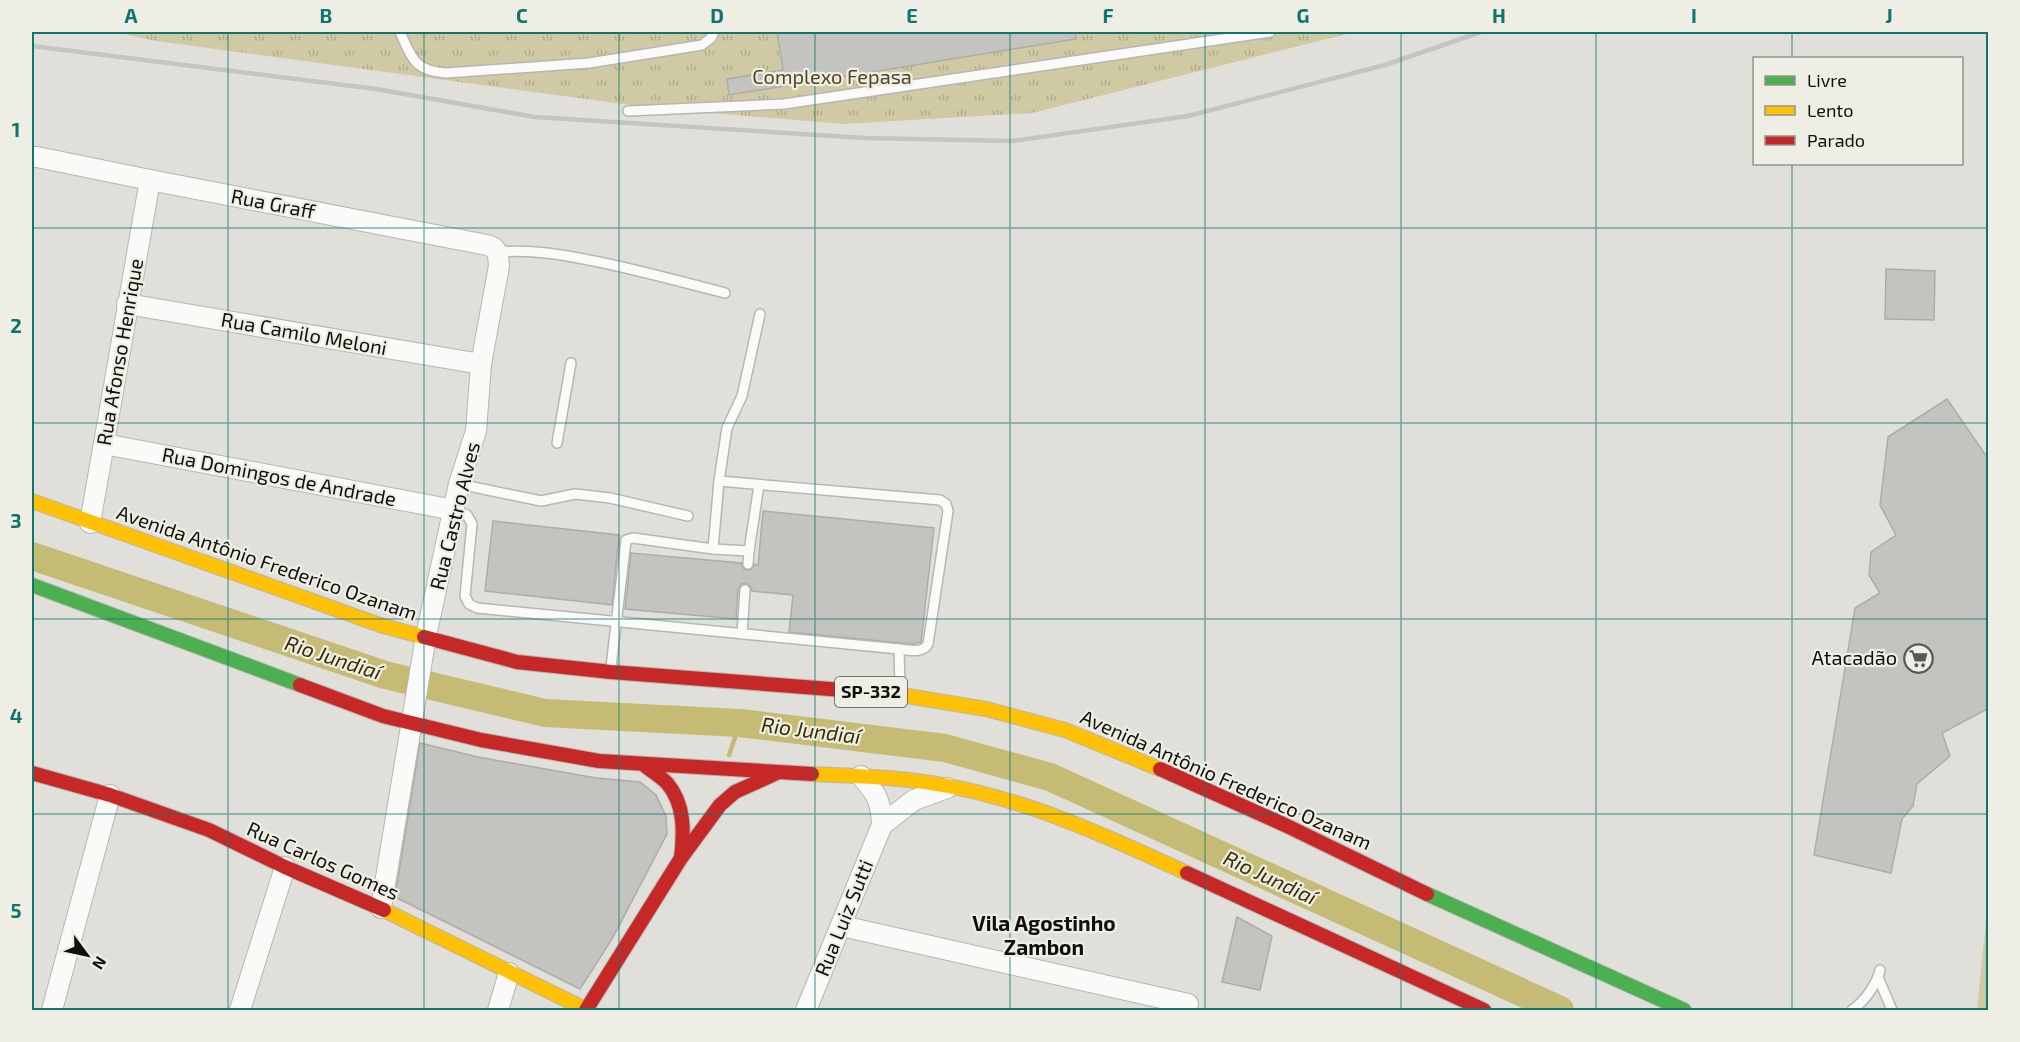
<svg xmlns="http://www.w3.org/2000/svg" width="2020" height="1042" font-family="'Exo 2',sans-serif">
  <defs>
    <pattern id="grass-tufts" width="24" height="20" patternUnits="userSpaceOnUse" patternTransform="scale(1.5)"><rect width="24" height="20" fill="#d0caa4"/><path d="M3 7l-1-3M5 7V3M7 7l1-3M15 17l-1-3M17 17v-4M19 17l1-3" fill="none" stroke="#b1ac8c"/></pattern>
  </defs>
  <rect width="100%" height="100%" fill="#e0dfda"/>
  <path fill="url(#grass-tufts)" d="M115,32h1240l-323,81 -189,11 -191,-16 -496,-67z"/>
  <path fill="#d0caa4" d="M1988,902v108h-11z"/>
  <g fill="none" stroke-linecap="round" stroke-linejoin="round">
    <path stroke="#c6bb74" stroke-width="4.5" d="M729,755l11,-32"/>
    <path stroke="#c6bb74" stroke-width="28" d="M32,556l353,119 160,38 195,10 205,25 105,29 510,233"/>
  </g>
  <g fill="#c3c3bf" stroke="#adaca8" stroke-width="1.5">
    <path d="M777,32h298l1,7 -347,56 -2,-16 56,-9z"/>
    <path d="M1886,269l49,2 -1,49 -49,-1z"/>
    <path d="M1947,399l42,61v248l-47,25 8,23 -33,28 -4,22 -11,13 -11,54 -77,-18 41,-247 25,-15 -11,-18 2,-23 25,-17 -16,-30 8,-68z"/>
    <path d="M763,511l171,17 -13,114 -9,2 -123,-12 4,-37 -41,-4 -1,-4 -5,-4 -4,1 -4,5 -2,30 -111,-10 6,-56 110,10 3,6 6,1 5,-6 3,1z"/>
    <path d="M493,521l126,14 -7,70 -127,-14z"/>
    <path d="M420,743l58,14 118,21 44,4 16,13 10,21 1,18 -55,105 -32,50 -185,-92z"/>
    <path d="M1237,917l35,19 -12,54 -38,-8z"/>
  </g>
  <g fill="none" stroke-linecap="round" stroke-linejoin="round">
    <defs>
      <g id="lane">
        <path d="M400,32c12,26 14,39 46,41l143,-10 113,-18 9,-7 3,-6"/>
        <path d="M628,111l156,-7 486,-72"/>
        <path d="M498,252c35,-3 67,3 101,10 43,9 84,20 126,31"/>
        <path d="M557,443l14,-80"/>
        <path d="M459,484l82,17 34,-7 35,4 78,18"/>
        <path d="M454,510l13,5 5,9 -7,72 4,8 8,4 422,41c11,1 23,5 29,-5l20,-133 -2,-7 -6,-4 -221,-19"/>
        <path d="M713,549l36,2 -1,13"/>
        <path d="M749,551l10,-66"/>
        <path d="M742,634l3,-44"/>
        <path d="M899,649l1,40"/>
        <path d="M611,667l15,-127 7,-2 80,11 6,-68 8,-53 15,-32 18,-82"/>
        <path d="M1878,977l14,33"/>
        <path d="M1852,1010c12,-8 25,-26 28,-40"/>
      </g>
      <g id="street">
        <path d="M32,157h5l113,23 337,65c12,3 11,11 12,21l-18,98 -5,67 -17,53 -33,152 -45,272"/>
        <path d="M127,304l354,60"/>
        <path d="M104,444l350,66"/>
        <path d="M90,523l60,-343"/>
        <path d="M882,825l32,-25 33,-12"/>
        <path d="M842,926l346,78"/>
        <path d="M52,1010l58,-215"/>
        <path d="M240,1010l45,-143"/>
        <path d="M498,1010l11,-37"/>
        <path d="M806,1010l76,-185c-1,-24 -5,-31 -21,-49"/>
      </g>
      <g id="fast">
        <path d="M32,585l268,100"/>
        <path d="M1427,894l257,116"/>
      </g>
      <g id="slow">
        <path d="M32,501l348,124 44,12"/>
        <path d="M895,694l91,15 79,21 95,39"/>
        <path d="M812,774c45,2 91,3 136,12 83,15 163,52 239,87"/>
        <path d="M384,910l203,100"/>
      </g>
      <g id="jam">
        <path d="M424,637l93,25 94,10 284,22"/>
        <path d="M300,685l83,31 98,24 118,21 213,13"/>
        <path d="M644,765c7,6 16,11 23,18 18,21 17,49 14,75"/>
        <path d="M1160,769l125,56 142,69"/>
        <path d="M32,773l78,22 99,35 76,37 99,43"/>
        <path d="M1187,873l297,137"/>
        <path d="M586,1010l95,-152 39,-53 15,-13 44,-20"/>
      </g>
    </defs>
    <use href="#lane" stroke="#b6b6b2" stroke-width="12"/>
    <use href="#street" stroke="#b6b6b2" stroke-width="22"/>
    <use href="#fast" stroke="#b6b6b2" stroke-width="16"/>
    <use href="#slow" stroke="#b6b6b2" stroke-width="16"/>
    <use href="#jam" stroke="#b6b6b2" stroke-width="16"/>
    <use href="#lane" stroke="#fafaf9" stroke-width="9"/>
    <use href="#street" stroke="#fafaf9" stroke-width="20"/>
    <use href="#fast" stroke="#4caf50" stroke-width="14"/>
    <use href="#slow" stroke="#ffc107" stroke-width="14"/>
    <use href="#jam" stroke="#c62828" stroke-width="14"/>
    <path stroke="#c4c4c3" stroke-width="4.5" d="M32,46l344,43 159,28 330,21 148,3 175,-25 197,-51 96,-33"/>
  </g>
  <path fill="none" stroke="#0f766e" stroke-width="1.5" stroke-opacity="0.55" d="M228,32v978M424,32v978M619,32v978M815,32v978M1010,32v978M1205,32v978M1401,32v978M1596,32v978M1792,32v26M1792,164v846M32,228h1956M32,423h1956M32,619h1956M32,814h1956"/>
  <defs>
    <symbol id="supermarket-ring" viewBox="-11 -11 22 22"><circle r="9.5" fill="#efeee5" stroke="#585854" stroke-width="1.5"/><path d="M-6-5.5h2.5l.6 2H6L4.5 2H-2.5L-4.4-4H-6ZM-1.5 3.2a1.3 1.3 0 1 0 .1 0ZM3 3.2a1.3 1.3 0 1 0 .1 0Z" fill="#585854"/></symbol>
  </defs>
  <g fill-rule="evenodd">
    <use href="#supermarket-ring" x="1902" y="642" width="33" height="33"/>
  </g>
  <g text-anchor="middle" stroke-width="4.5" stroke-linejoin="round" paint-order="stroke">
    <rect fill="#efeee5" stroke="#52524d" stroke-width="1.5" x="835" y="677" width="72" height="30" rx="4.5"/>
    <g font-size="18" font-weight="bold" fill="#0f0f0c">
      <text x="871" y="698">SP-332</text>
    </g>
    <g font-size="20" fill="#4e471e" stroke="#efeee5">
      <text x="832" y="84">Complexo Fepasa</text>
    </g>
    <g font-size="20" fill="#0f0f0c" stroke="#efeee5">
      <text transform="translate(273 204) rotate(11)" y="7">Rua Graff</text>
      <text transform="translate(304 334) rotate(10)" y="7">Rua Camilo Meloni</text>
      <text transform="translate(120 352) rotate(-80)" y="7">Rua Afonso Henrique</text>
      <text transform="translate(279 477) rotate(11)" y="7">Rua Domingos de Andrade</text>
      <text transform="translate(455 516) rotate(-76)" y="7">Rua Castro Alves</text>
      <text transform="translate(267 563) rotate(19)" y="7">Avenida Antônio Frederico Ozanam</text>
      <text transform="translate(1226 780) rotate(24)" y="7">Avenida Antônio Frederico Ozanam</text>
      <text transform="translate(323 861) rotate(24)" y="7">Rua Carlos Gomes</text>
      <text transform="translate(844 918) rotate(-68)" y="7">Rua Luiz Sutti</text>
    </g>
    <g font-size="20" fill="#0f0f0c" stroke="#efeee5" text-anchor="end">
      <text x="1897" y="665">Atacadão</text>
    </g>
    <g font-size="21" font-style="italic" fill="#352e02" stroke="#efeee5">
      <text transform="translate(333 658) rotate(18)" y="7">Rio Jundiaí</text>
      <text transform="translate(811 731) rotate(7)" y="7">Rio Jundiaí</text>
      <text transform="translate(1270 878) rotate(25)" y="7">Rio Jundiaí</text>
    </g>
    <g font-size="21" font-weight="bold" fill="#0f0f0c" stroke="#efeee5">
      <text x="1044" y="931">Vila Agostinho<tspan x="1044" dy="24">Zambon</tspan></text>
    </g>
  </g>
  <rect width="2020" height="1042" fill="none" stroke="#efeee5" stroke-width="66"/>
  <rect x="1753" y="57" width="210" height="108" fill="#efeee5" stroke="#95958e" stroke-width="1.5"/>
  <rect x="1765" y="76" width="30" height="9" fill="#4caf50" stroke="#95958e" stroke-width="1.5"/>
  <text x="1807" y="87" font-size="18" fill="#0f0f0c">Livre</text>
  <rect x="1765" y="106" width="30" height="9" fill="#ffc107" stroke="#95958e" stroke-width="1.5"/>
  <text x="1807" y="117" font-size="18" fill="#0f0f0c">Lento</text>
  <rect x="1765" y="136" width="30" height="9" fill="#c62828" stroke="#95958e" stroke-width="1.5"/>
  <text x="1807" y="147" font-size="18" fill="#0f0f0c">Parado</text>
  <g transform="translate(87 955) rotate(123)" stroke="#efeee5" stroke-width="4.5" paint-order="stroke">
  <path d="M0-4.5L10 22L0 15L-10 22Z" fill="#0f0f0c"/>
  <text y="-9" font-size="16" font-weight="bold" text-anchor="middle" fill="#0f0f0c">N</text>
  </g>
  <rect x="33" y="33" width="1954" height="976" fill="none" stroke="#0f766e" stroke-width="2"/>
  <g font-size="20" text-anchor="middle" font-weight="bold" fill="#0f766e">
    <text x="131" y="23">A</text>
    <text x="326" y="23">B</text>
    <text x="522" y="23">C</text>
    <text x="717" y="23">D</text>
    <text x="912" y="23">E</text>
    <text x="1108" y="23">F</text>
    <text x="1303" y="23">G</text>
    <text x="1499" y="23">H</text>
    <text x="1694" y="23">I</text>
    <text x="1889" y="23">J</text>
    <text x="16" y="137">1</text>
    <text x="16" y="333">2</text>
    <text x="16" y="528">3</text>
    <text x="16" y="723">4</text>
    <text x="16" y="918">5</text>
  </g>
</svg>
